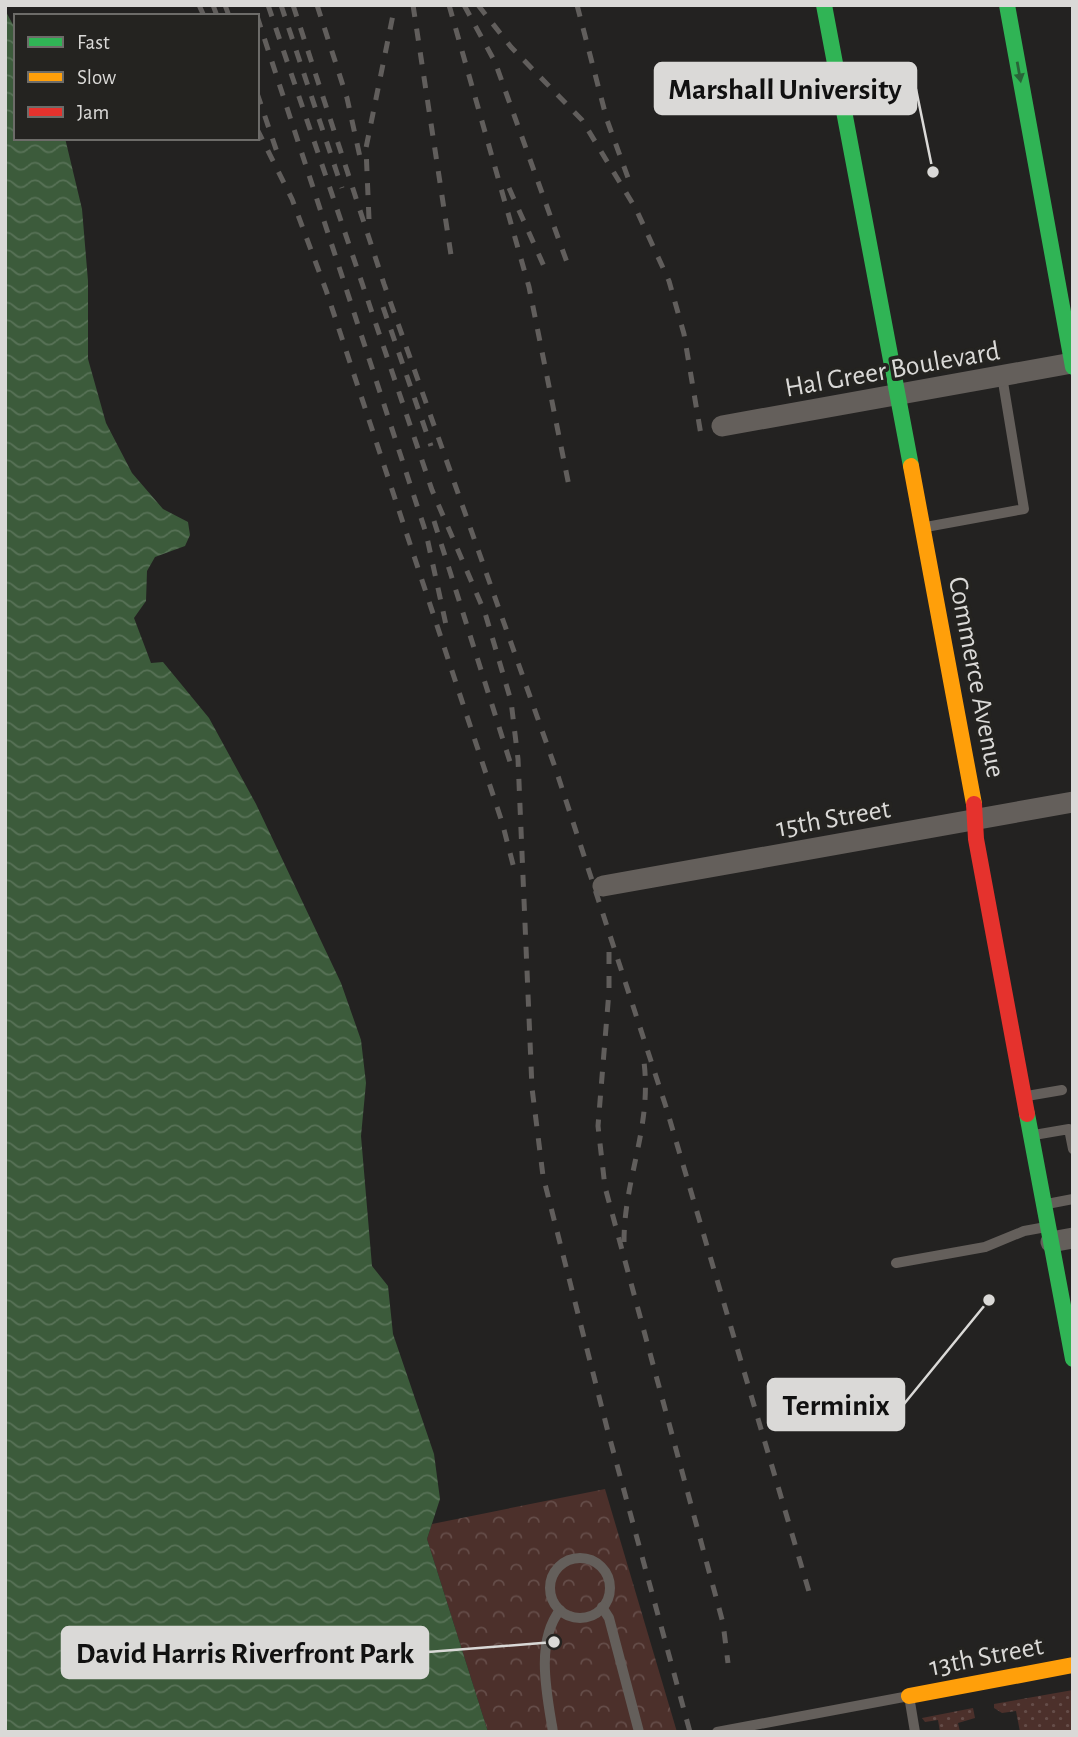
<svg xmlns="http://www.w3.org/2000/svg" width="1078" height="1737" font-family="'Alegreya Sans',sans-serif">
  <defs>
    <pattern id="grass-dots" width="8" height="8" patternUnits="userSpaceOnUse" patternTransform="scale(1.75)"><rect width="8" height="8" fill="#4c302b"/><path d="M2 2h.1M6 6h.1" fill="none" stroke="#654d49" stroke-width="1.8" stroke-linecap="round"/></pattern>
    <pattern id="park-crowns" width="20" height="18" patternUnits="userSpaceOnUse" patternTransform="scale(1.75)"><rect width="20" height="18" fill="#4c302b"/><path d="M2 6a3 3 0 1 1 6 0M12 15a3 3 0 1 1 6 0" fill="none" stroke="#654d49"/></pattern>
    <pattern id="water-waves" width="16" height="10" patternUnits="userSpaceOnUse" patternTransform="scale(1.75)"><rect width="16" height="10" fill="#3c5b3b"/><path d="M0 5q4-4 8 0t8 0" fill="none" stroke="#587257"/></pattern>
  </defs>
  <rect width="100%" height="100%" fill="#232221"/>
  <g fill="url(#grass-dots)">
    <path d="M1073,1690v42h-53l-4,-21 -14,2 -8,-5v-4z"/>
    <path d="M973,1708l2,10 -17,5 2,9h-20l-2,-12 -13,2 -3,-4z"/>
  </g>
  <path fill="url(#park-crowns)" d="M605,1489l72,243h-189l-61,-193 5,-15z"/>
  <path fill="url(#water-waves)" d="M5,10l11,20v108h49l17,71 6,72v78l18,64 26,50 31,36 25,13 2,13 -5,11 -30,11 -8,14 -1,30 -12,17 17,45 12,-1 46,56 47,86 85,179 20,57 5,43 -5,53 11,130 16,20 5,48 41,120 6,45 -13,40 61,193h-483z"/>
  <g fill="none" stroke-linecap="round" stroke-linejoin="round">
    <g stroke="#645f5b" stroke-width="10">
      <path d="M926,527l98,-18 -22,-133"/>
      <path d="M1027,1096l35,-6"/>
      <path d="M1034,1135l35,-6 4,20"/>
      <path d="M1047,1204l26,-5"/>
      <path d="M896,1263l89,-16 39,-16 22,-4"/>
      <circle cx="580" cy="1588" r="30"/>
      <path d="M602,1607l7,11 30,114"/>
      <path d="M553,1732c-6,-37 -18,-90 7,-122"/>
      <path d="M717,1732l192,-36 6,36"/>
    </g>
    <g stroke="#645f5b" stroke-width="21">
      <path d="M722,426l350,-63"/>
      <path d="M603,886l470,-84"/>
      <path d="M1051,1242l22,-4"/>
    </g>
    <g stroke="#30b455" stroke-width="16">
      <path d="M824,5l87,461"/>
      <path d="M1007,5l66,362"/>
      <path d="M1027,1114l46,245"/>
    </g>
    <g stroke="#ff9f0a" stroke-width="16">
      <path d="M911,466l63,338"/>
      <path d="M909,1696l164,-31"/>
    </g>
    <path stroke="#e5322d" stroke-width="16" d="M974,804l2,35 51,275"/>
    <g stroke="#615e5c" stroke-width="5" stroke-dasharray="12 12" stroke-linecap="butt">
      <path d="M199,5l5,11"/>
      <path d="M213,5l4,11"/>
      <path d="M225,5l4,11"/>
      <path d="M268,5l164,485 53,123 26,88 7,58 14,329 11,88 65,256 82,300"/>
      <path d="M281,5l61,183"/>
      <path d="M293,5l91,279 172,486 110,337 144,488"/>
      <path d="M317,5l30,93 13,59"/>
      <path d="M413,5l38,250"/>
      <path d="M449,5l80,282 40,199"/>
      <path d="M464,5l31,57 74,206"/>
      <path d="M478,5l33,42 71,73 54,89 33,72 15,53 18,107"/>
      <path d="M577,5l30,115 24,66"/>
      <path d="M257,16l169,517 22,101"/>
      <path d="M257,93l20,59"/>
      <path d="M257,129l35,70 34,91 176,532 14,54"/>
      <path d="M509,188l38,85"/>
      <path d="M369,219l-3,-71 29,-143"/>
      <path d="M383,307l48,139"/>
      <path d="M434,521l77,244"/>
      <path d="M609,952v39l-11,135 7,61 118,436 5,40"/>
      <path d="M624,1242c0,-64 28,-114 20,-180"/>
    </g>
  </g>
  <defs><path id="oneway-solid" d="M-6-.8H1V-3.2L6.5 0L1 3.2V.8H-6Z" transform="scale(1.75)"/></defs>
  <use fill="#296438" href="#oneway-solid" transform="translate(1019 72) rotate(80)"/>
  <g text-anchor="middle" stroke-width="7" stroke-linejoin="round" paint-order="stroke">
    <g font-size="28" fill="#dad9d7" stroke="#242320">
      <text transform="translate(892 368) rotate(-10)" y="10">Hal Greer Boulevard</text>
      <text transform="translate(978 677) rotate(79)" y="10">Commerce Avenue</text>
      <text transform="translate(833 817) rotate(-10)" y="10">15th Street</text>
      <text transform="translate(986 1655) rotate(-11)" y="10">13th Street</text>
    </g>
  </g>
  <path fill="none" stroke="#dad9d7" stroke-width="2.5" d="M933 172L916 89M989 1300L904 1404M554 1642L428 1652"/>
  <g fill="#dad9d7" stroke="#242320" stroke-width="2.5">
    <circle cx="933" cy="172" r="7"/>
    <circle cx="989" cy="1300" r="7"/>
    <circle cx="554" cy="1642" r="7"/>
  </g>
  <g fill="#dad9d7" stroke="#dad9d7" stroke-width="2.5">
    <rect x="655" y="63" width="261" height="51" rx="7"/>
    <rect x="768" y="1379" width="136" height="51" rx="7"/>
    <rect x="62" y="1627" width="366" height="51" rx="7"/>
  </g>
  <g font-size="30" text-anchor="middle" font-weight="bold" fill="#111">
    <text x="785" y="99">Marshall University</text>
    <text x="836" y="1415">Terminix</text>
    <text x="245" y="1663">David Harris Riverfront Park</text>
  </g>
  <rect width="1078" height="1737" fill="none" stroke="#dad9d7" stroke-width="14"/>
  <rect x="14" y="14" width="245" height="126" fill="#242320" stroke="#6d6c69" stroke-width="2"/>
  <rect x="28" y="37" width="35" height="10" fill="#30b455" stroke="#6d6c69" stroke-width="2"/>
  <text x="77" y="49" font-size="21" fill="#dad9d7">Fast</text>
  <rect x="28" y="72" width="35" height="10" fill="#ff9f0a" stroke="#6d6c69" stroke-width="2"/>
  <text x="77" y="84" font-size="21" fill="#dad9d7">Slow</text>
  <rect x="28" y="107" width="35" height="10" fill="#e5322d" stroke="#6d6c69" stroke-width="2"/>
  <text x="77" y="119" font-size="21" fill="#dad9d7">Jam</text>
</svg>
